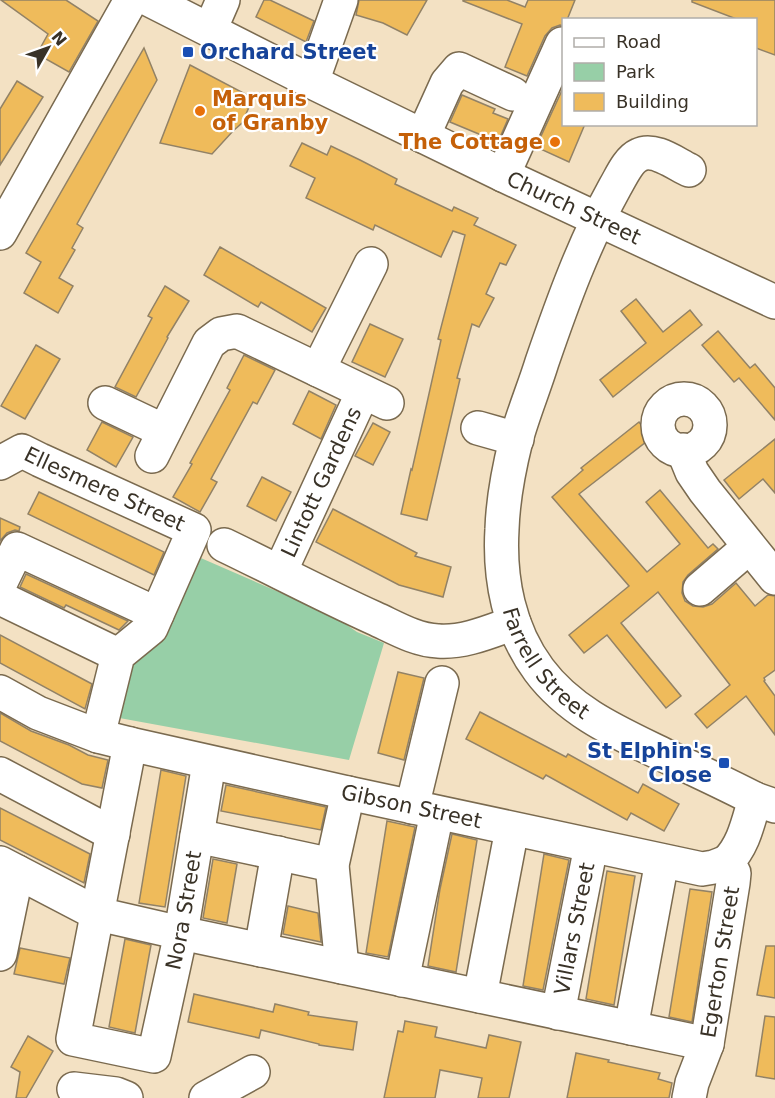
<svg xmlns="http://www.w3.org/2000/svg" width="775" height="1098" font-family="'DejaVu Sans',sans-serif">
  <rect width="100%" height="100%" fill="#f3e1c3"/>
  <path fill="#97cfa7" d="M187,552l147,64 23,16 27,11 -35,117 -235,-43 -3,-16z"/>
  <g fill="#efbb5b" stroke="#928266" stroke-width="1.5">
    <path d="M1,0h65l32,21 -29,51 -32,-18 11,-20z"/>
    <path d="M264,0h6l44,21 -8,21 -50,-25z"/>
    <path d="M359,0h68l-20,35 -24,-12 -27,-8z"/>
    <path d="M463,0h44l18,7 3,-7h47l-8,20h-3v6l-4,-1 -8,3 -7,8 -18,40 -22,-9 17,-43 -59,-23z"/>
    <path d="M692,0h83v55l-19,-7v-28h-17l-47,-18z"/>
    <path d="M144,48l13,32 -80,144 6,4 -11,20 3,2 -16,28 14,8 -15,27 -34,-20 17,-31 -15,-9z"/>
    <path d="M190,65l63,33 -11,25 -9,8 -21,23 -52,-11z"/>
    <path d="M17,81l26,16 -43,68v-56z"/>
    <path d="M564,86v38h21l-16,38 -33,-15z"/>
    <path d="M462,95l33,14 -2,4 15,6 -10,23 -48,-20z"/>
    <path d="M302,143l25,12 4,-9 29,14 37,19 -2,5 57,27 2,-4 24,11 -4,7 42,20 -10,20 -6,-2 -14,31 8,4 -15,29 -7,-3 -15,54 3,1 -33,141 -26,-6 10,-45 1,1 29,-130 -3,-1 27,-104 -12,-4 -12,26 -66,-32 -2,5 -67,-32 9,-20 -25,-12z"/>
    <path d="M220,247l106,61 -14,24 -51,-30 -3,5 -54,-32z"/>
    <path d="M165,286l24,15 -22,36 1,1 -32,59 -21,-10 37,-69 -4,-2z"/>
    <path d="M636,299l27,33 27,-22 12,15 -89,72 -13,-17 46,-37 -25,-32z"/>
    <path d="M370,324l33,15 -18,38 -33,-15z"/>
    <path d="M718,331l32,37 5,-4 20,24v32l-36,-42 -5,4 -32,-37z"/>
    <path d="M36,345l24,14 -35,60 -24,-13z"/>
    <path d="M244,355l31,15 -18,34 -4,-2 -42,77 6,3 -17,30 -27,-15 19,-33 -2,-1 40,-73 -3,-2z"/>
    <path d="M309,391l27,14 -15,34 -28,-15z"/>
    <path d="M102,422l31,15 -17,30 -29,-17z"/>
    <path d="M639,422l12,16 -72,56 68,78 33,-28 -34,-42 14,-12 48,58 5,-4 5,5 -30,26 -5,7 -1,11 3,8 8,5 10,1 9,-3 24,-21 19,23 13,-11 7,1v74l-11,8 1,2 -1,1 11,15v39l-29,-39 -39,32 -12,-14 35,-29 -72,-93 -37,31 60,73 -15,12 -59,-73 -23,18 -15,-18 60,-49 -77,-89 31,-27 -2,-2z"/>
    <path d="M373,423l17,9 -17,33 -18,-9z"/>
    <path d="M775,439v54l-12,-14 -24,20 -15,-19z"/>
    <path d="M262,477l29,15 -15,29 -29,-15z"/>
    <path d="M39,492l125,60 -10,23 -126,-61z"/>
    <path d="M333,509l84,44 -2,3 36,11 -8,30 -44,-12 -83,-43z"/>
    <path d="M0,518l20,9 -1,4 -4,-1 -8,3 -7,8z"/>
    <path d="M26,574l102,47 -9,9 -53,-25 -2,3 -44,-21z"/>
    <path d="M0,635l92,49 -7,25 -85,-46z"/>
    <path d="M398,672l26,6 -20,82 -26,-7z"/>
    <path d="M480,712l86,45 2,-3 70,39 5,-9 36,20 -15,27 -33,-18 -4,7 -81,-45 -3,4 -77,-40z"/>
    <path d="M0,713l31,18 38,14 19,10 20,5 -6,28 -20,-4 -82,-43z"/>
    <path d="M161,770l25,6 -21,131 -26,-4z"/>
    <path d="M226,785l100,22 -5,23 -100,-19z"/>
    <path d="M0,808l90,46 -6,29 -84,-43z"/>
    <path d="M387,821l28,6 -27,130 -22,-4z"/>
    <path d="M452,834l25,6 -21,132 -28,-6 12,-77z"/>
    <path d="M544,854l25,6 -26,130 -20,-4z"/>
    <path d="M213,859l24,5 -10,59 -24,-5z"/>
    <path d="M607,871l28,5 -21,129 -28,-6z"/>
    <path d="M690,889l22,3 -20,130 -23,-5z"/>
    <path d="M288,906l30,7 3,29 -38,-8z"/>
    <path d="M125,939l26,6 -16,88 -26,-6z"/>
    <path d="M766,946h9v52l-18,-3z"/>
    <path d="M20,948l50,10 -6,26 -50,-10z"/>
    <path d="M194,994l79,18 2,-8 34,8 -1,3 49,7 -4,28 -34,-5v-1l-58,-14 -2,8 -71,-16z"/>
    <path d="M765,1016l10,1v62l-19,-3z"/>
    <path d="M405,1021l32,6 -2,10 51,11 3,-13 32,7 -12,56h-31l4,-20 -42,-8 -5,28h-51l14,-67 5,1z"/>
    <path d="M28,1036l25,15 -27,47h-10l4,-26 -9,-5z"/>
    <path d="M576,1053l33,7 -1,2 52,11 -2,6 14,4 -3,15h-102z"/>
  </g>
  <g fill="none" stroke-linecap="round" stroke-linejoin="round">
    <defs>
      <g id="minor">
        <path id="s1" d="M150,0l162,82 191,93 272,127"/>
        <path d="M210,30l13,-30"/>
        <path d="M312,82l29,-82"/>
        <path d="M423,136l24,-53 12,-14 54,25"/>
        <path id="s2" d="M689,170c-13,-6 -35,-23 -50,-15 -11,5 -18,22 -24,32 -31,56 -52,114 -73,175 -8,26 -19,52 -26,78 -7,28 -13,59 -14,89 -3,50 7,101 37,141 32,43 80,63 127,86 30,14 60,28 89,43l20,7"/>
        <path d="M503,175l59,-131"/>
        <path d="M0,233l131,-233"/>
        <path d="M318,370l53,-106"/>
        <circle cx="684" cy="425" r="26"/>
        <path d="M105,403l59,28"/>
        <path d="M478,428l39,11"/>
        <path d="M683,450l9,22 13,19 70,87"/>
        <path d="M152,456l57,-113 12,-9 16,-3 150,72"/>
        <path id="s3" d="M0,463l22,-12 18,9 154,70 -43,98 -33,27 -20,81"/>
        <path d="M224,545c50,24 99,50 150,73 20,9 41,22 64,23 26,2 53,-10 76,-18"/>
        <path id="s4" d="M280,572l83,-180"/>
        <path d="M0,584l17,-35 140,65"/>
        <path d="M700,589l49,-42"/>
        <path d="M0,598l118,57"/>
        <path id="s5" d="M0,692l38,21 60,23 32,8 218,49 354,76 12,-2 13,-5"/>
        <path id="s6" d="M130,744l-57,295 81,17 27,-123 28,-170"/>
        <path d="M0,774l113,60"/>
        <path d="M412,807l30,-124"/>
        <path d="M197,836l135,29"/>
        <path d="M0,863l98,51 83,19 526,111"/>
        <path d="M261,950l17,-97"/>
        <path d="M0,954l17,-82"/>
        <path d="M342,967l-10,-102 16,-72"/>
        <path d="M402,980l35,-167"/>
        <path d="M480,996l32,-167"/>
        <path id="s7" d="M558,1013l33,-167"/>
        <path d="M631,1028l31,-167"/>
        <path d="M74,1089l42,5 10,4"/>
        <path d="M206,1098l47,-26"/>
        <path id="s8" d="M689,1098l3,-15 15,-39 26,-161 1,-10 -7,-11c17,-17 21,-40 28,-63"/>
      </g>
    </defs>
    <use href="#minor" stroke="#7a6a4f" stroke-width="36"/>
    <use href="#minor" stroke="#fff" stroke-width="33"/>
  </g>
  <g fill="#1a4fb4" stroke="#fff" stroke-width="2">
    <rect x="182" y="46" width="12" height="12" rx="3"/>
    <rect x="718" y="757" width="12" height="12" rx="3"/>
  </g>
  <g fill="#e8710a" stroke="#fff" stroke-width="2">
    <circle cx="200" cy="111" r="6"/>
    <circle cx="555" cy="142" r="6"/>
  </g>
  <g text-anchor="middle" stroke-width="4.5" stroke-linejoin="round" paint-order="stroke">
    <g font-size="21" font-weight="bold" fill="#164399" stroke="#fff" text-anchor="start">
      <text x="200" y="59">Orchard Street</text>
      <text x="712" y="758" text-anchor="end">St Elphin's<tspan x="712" dy="24">Close</tspan></text>
    </g>
    <g font-size="21" font-weight="bold" fill="#c56008" stroke="#fff" text-anchor="start">
      <text x="212" y="106">Marquis<tspan x="212" dy="24">of Granby</tspan></text>
      <text x="543" y="149" text-anchor="end">The Cottage</text>
    </g>
    <g font-size="21" fill="#393227" stroke="#fff">
      <text dy="7" stroke="none"><textPath href="#s1" startOffset="472">Church Street</textPath></text>
      <text dy="7" stroke="none"><textPath href="#s4" startOffset="99">Lintott Gardens</textPath></text>
      <text dy="7" stroke="none"><textPath href="#s3" startOffset="116">Ellesmere Street</textPath></text>
      <text dy="7" stroke="none"><textPath href="#s2" startOffset="604">Farrell Street</textPath></text>
      <text dy="7" stroke="none"><textPath href="#s5" startOffset="429">Gibson Street</textPath></text>
      <text dy="7" stroke="none"><textPath href="#s6" startOffset="532">Nora Street</textPath></text>
      <text dy="7" stroke="none"><textPath href="#s7" startOffset="86">Villars Street</textPath></text>
      <text dy="7" stroke="none"><textPath href="#s8" startOffset="140">Egerton Street</textPath></text>
    </g>
  </g>
  <rect x="562" y="18" width="195" height="108" fill="#ffffff" stroke="#b0ada9" stroke-width="1.5"/>
  <rect x="574" y="38" width="30" height="9" fill="#ffffff" stroke="#b0ada9" stroke-width="1.5"/>
  <text x="616" y="48" font-size="18" fill="#393227">Road</text>
  <rect x="574" y="63" width="30" height="18" fill="#97cfa7" stroke="#b0ada9" stroke-width="1.5"/>
  <text x="616" y="78" font-size="18" fill="#393227">Park</text>
  <rect x="574" y="93" width="30" height="18" fill="#efbb5b" stroke="#b0ada9" stroke-width="1.5"/>
  <text x="616" y="108" font-size="18" fill="#393227">Building</text>
  <g transform="translate(48 48) rotate(50)" stroke="#ffffff" stroke-width="4.5" paint-order="stroke">
  <path d="M0-4.5L10 22L0 15L-10 22Z" fill="#393227"/>
  <text y="-9" font-size="16" font-weight="bold" text-anchor="middle" fill="#393227">N</text>
  </g>
</svg>
